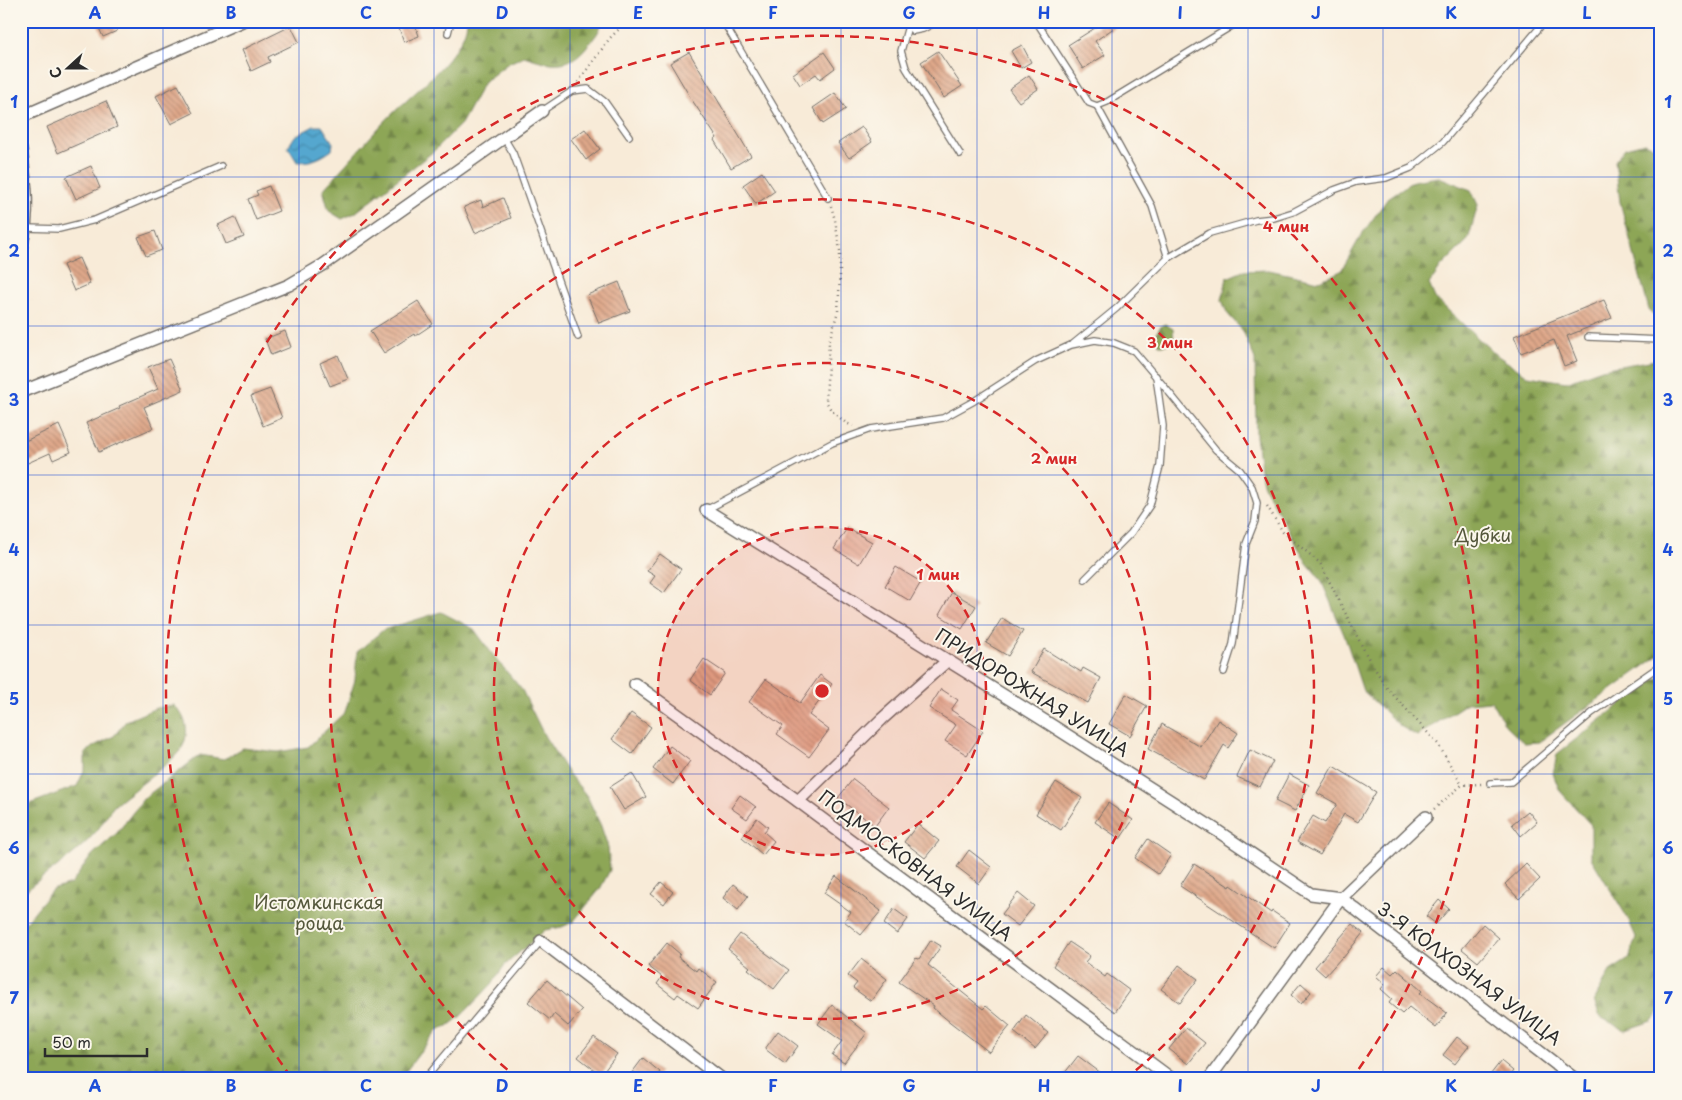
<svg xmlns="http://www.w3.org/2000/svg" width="1682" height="1100" font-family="'Playpen Sans',sans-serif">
  <defs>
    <pattern id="forest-firs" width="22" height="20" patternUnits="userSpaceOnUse" patternTransform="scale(1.25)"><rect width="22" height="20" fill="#8da657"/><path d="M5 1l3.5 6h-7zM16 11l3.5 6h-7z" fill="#738748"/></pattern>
    <pattern id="water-waves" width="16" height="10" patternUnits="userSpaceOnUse" patternTransform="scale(1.25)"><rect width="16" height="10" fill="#54a7cf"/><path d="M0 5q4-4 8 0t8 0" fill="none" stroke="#4688a8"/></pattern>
    <pattern id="building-back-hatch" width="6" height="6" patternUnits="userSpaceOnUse" patternTransform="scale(1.25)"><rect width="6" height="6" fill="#dfa88a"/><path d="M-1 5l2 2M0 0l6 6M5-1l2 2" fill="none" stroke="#b58971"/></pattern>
  </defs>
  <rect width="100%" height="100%" fill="#fbf7ec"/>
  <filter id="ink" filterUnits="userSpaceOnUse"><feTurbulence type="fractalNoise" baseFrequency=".02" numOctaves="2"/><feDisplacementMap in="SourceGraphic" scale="10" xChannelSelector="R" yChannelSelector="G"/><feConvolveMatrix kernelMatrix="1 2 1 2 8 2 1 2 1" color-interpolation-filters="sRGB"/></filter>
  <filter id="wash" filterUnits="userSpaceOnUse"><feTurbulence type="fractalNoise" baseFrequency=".0096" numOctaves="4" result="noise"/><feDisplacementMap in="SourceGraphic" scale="20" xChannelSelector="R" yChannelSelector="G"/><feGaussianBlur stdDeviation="1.12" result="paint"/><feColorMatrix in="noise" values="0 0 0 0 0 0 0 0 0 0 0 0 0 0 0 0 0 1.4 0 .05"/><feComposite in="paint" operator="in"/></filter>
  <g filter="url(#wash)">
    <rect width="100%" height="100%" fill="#f8ebd8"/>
    <g fill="url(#forest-firs)" stroke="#5c6841">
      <path d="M467,21h135c-2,11 -7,16 -14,24 -19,25 -37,20 -64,11l-17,8 -23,18 -23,42 -27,27 -79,62 -13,6 -13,-8 -6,-21c20,-23 41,-46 62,-69 23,-24 80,-66 82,-100z"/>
      <path d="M1645,143l14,6 2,4v171l-12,-14 -29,-108 -5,-41 10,-13z"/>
      <path d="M1439,177l32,13 7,15 -10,35 -27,27 -12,17 6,14 60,56 33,22 38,6 36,-13 59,-10v295l-122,88 -15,1 -18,-17 -15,-25 -24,2 -50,33 -17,-10 -37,-35 -18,-54 -24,-57 -14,-17 -43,-76 -4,-17 -4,-34 -1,-77 -12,-28 -16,-18 -5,-13 5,-22 16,-7 26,-1 50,11 22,-10 21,-37 26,-36 25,-17z"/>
      <path d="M1165,324l8,5 1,12 -9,4h-6l-3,-12 5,-7z"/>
      <path d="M441,612l33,17 19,26 29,35 23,47 23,36 19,23 14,30 7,21 2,23 -10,19 -27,33 -11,5 -17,3 -41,36 -12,18 -31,32 -13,10 -11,4 -37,49h-379v-157h5l26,-32 19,-6 21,-29 25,-22 27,-35 56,-43 24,4 19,-11 35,4 30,-5 37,-35 10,-32 2,-28 26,-22z"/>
      <path d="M1661,677v333l-9,11 -27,9 -25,-13 -6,-16 16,-30 19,-12 7,-22 -9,-20 -36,-59v-33l-31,-34 -7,-17 4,-20 93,-73z"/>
      <path d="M174,705c12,12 16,25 9,41 -7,15 -54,46 -69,60 -8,8 -12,20 -20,28 -21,24 -49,39 -73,61v-85l11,-7 45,-17 8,-17v-16l9,-7 20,-10 12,-15 30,-13z"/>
    </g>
    <path fill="url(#water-waves)" stroke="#40697d" d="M314,126h8l11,17 -1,7c-12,9 -21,12 -35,12l-9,-15 7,-11z"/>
    <g id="blocks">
      <g fill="url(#building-back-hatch)">
        <path d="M96,21h16l5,10 -14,6z"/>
        <path d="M408,21h6l5,15 -15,6 -6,-17z"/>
        <path d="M1106,21h18l-29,20 10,14 -22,14 -15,-24z"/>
        <path d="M291,26l8,16 -31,15 2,5 -19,9 -9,-21z"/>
        <path d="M1022,45l9,17 -10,6 -10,-17z"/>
        <path d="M938,51l24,35 -18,12 -23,-36z"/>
        <path d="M689,52l62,104 -20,12 -17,-28 3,-2 -27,-41 -20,-34z"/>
        <path d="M824,52l11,16 -15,11 -4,-5 -16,11 -7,-11z"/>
        <path d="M1029,75l9,14 -19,13 -10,-13z"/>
        <path d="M178,85l15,28 -22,11 -15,-28z"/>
        <path d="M835,93l11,16 -23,15 -10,-16z"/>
        <path d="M106,101l11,26 -59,26 -11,-26z"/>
        <path d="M862,127l10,15 -23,16 -11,-15z"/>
        <path d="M585,129l15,20 -14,11 -15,-21z"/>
        <path d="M91,166l9,22 -24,11 -10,-22z"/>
        <path d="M762,172l13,19 -19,13 -13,-19z"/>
        <path d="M269,186l10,25 -23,9 -8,-21 10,-4 -2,-4z"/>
        <path d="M503,198l8,20 -36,15 -11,-26 17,-7 2,7z"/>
        <path d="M235,217l9,20 -18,7 -8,-19z"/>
        <path d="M155,231l7,19 -16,6 -8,-19z"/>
        <path d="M79,258l11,26 -16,7 -11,-26z"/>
        <path d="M619,282l11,29 -31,12 -12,-28z"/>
        <path d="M1604,300l8,18 -45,18 10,25 -13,5 -10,-26 -33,13 -7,-17z"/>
        <path d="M418,301l15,23 -18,12 -1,-2 -30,19 -14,-22z"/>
        <path d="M285,331l6,16 -20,8 -6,-16z"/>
        <path d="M338,355l10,24 -18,7 -10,-23z"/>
        <path d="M169,359l14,31 -39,17 9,21 -54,24 -13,-29 34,-15 -1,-2 39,-17 -10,-22z"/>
        <path d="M270,389l12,29 -19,8 -12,-30z"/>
        <path d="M59,425l12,27 -18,8 -3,-7 -29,13v-23z"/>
        <path d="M847,528l25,14 -13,22 -25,-15z"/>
        <path d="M660,554l21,15 -17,24 -14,-10 5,-7 -8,-5z"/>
        <path d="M896,567l25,15 -11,19 -25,-15z"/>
        <path d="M952,592l24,14 -14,23 -23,-14z"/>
        <path d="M1002,618l21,13 -15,25 -22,-13z"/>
        <path d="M1044,649l37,23 2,-4 18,10 -13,25 -57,-31z"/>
        <path d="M704,659l21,14 -15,22 -20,-15z"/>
        <path d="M820,675l12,9 -23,31 20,15 -20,27 -32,-23 6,-8 -34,-24 17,-23 34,24z"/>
        <path d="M941,689l17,11 -7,10 32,21 -16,24 -22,-14 11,-16 -27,-17z"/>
        <path d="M1126,694l21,12 -17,30 -21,-12z"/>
        <path d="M631,713l20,14 -19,27 -20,-15z"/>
        <path d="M1218,720l20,13 -10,15 -4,-3 -20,35 -56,-31 14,-25 39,23z"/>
        <path d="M670,746l20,15 -17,23 -20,-15z"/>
        <path d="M1250,750l23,11 -13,26 -23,-10z"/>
        <path d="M1333,766l43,26 -18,30 -14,-8 -24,41 -23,-13 16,-26 12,7 12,-19 -20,-11z"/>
        <path d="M632,773l14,24 -22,13 -14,-23z"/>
        <path d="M1289,774l20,11 -14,26 -20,-10z"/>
        <path d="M853,779l36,28 -14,19 -37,-28z"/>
        <path d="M1056,782l26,16 -21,32 -25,-16z"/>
        <path d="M740,795l16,12 -9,12 -16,-11z"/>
        <path d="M1108,803l25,17 -13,19 -25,-17z"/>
        <path d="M1528,811l9,11 -16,14 -9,-12z"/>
        <path d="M757,818l11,9 -4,5 10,9 -11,14 -21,-18z"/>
        <path d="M918,824l21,17 -14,17 -21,-16z"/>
        <path d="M1148,839l23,16 -13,19 -23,-16z"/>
        <path d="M969,850l22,17 -12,17 -22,-17z"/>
        <path d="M1194,864l36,23 1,-2 40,28 1,-2 18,12 -16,25 -94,-62z"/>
        <path d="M1526,864l14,15 -21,20 -14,-15z"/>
        <path d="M836,876l45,35 -20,24 -17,-14 7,-9 -27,-19z"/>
        <path d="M661,882l12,10 -9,12 -13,-10z"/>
        <path d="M733,884l15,12 -10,14 -15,-12z"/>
        <path d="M1018,893l16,13 -16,20 -16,-12z"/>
        <path d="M1439,900l10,9 -13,15 -10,-8z"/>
        <path d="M894,909l14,10 -11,15 -13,-10z"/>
        <path d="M1352,924l11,9 -20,25 -1,-1 -17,19 -10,-9z"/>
        <path d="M1483,924l16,14 -21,24 -16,-13z"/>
        <path d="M740,934l49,36 -15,19 -26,-20 2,-2 -22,-18z"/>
        <path d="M931,940l10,6 -13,19 55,44 3,-3 24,20 -21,26 -39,-30 -17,-14 1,-2 -35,-24 17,-24 3,1z"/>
        <path d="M1069,942l21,14 -5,6 20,15 2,-3 23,17 -15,21 -62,-46z"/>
        <path d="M667,943l13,11 -2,3 18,14 2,-3 19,14 -19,26 -20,-14 -3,4 -18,-14 5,-7 -14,-11z"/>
        <path d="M861,959l26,20 -16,22 -18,-13 4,-5 -9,-7z"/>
        <path d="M1179,965l19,14 -18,24 -19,-14z"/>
        <path d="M1384,967l8,7 5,-5 25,22 -2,2 27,20 -11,15 -27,-21 -7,7 -13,-11 3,-4 -11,-10 4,-5 -9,-8z"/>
        <path d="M547,980l35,30 -14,16 -14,-12 -4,6 -22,-18z"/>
        <path d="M1301,983l10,9 -10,12 -10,-9z"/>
        <path d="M832,1005l35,28 -23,30 -12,-8 10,-14 -24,-17z"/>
        <path d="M1026,1015l22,18 -13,16 -21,-17z"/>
        <path d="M1186,1028l19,15 -17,21 -19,-15z"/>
        <path d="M778,1031l20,15 -13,18 -20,-15z"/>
        <path d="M594,1037l23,17 -16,21 -23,-18z"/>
        <path d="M1457,1037l12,9 -14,18 -12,-9z"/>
        <path d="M1078,1056l31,23h-49z"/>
        <path d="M643,1058l17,14 -5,7h-19l-5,-5z"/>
        <path d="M1501,1061l12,10 -6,8h-20z"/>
      </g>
    </g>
  </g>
  <g filter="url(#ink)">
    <use href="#blocks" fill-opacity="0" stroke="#736e68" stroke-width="1"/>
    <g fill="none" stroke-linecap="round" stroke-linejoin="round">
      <defs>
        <g id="lane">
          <path d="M723,21l105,177"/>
          <path d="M905,21l8,10 10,-2 15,-8"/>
          <path d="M1036,21l53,82 8,3 10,-4 133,-81"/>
          <path d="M1218,21l6,9"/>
          <path d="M908,26l-7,25 5,17 54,86"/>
          <path d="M448,33l3,-12"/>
          <path d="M1097,106l55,100 16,52"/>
          <path d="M542,111l30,-20 16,-2 17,13 24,34"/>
          <path d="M504,138l9,15 9,25 56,159"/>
          <path d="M27,228l32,1 36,-9 126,-54"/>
          <path d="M1588,337l73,3"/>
          <path d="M1073,344l44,-36 51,-50 42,-25 46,-13 18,-2 19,-6 41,-22 22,-8 30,-4 25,-10 32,-26 102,-121"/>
          <path d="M706,510l126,-67 39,-14 72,-11 31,-17 62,-40 35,-16 24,-5 19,3 20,8 29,34 53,65 24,20 12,17 5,16 -2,18 -9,23 -13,100 -9,28"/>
          <path d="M1085,579l46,-46 19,-28 10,-39 3,-40 -7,-50"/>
          <path d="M1490,783l21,-1 81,-69 69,-48"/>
          <path d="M425,1079l116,-138"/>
        </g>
        <g id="street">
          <path d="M21,117l221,-96"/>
          <path d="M21,150c5,34 9,64 0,98"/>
          <path d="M21,392l268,-107 34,-20 219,-154"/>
          <path d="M706,510l339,211 171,109 95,64 30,4 234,181"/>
          <path d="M635,684l163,117 374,278"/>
          <path d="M798,801l84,-82 65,-58"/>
          <path d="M541,941l181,138"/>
          <path d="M1209,1079l132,-181 85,-81"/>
        </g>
      </defs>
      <use href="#lane" stroke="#736e68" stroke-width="8"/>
      <use href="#street" stroke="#736e68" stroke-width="14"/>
      <g stroke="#736e68" stroke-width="2.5" stroke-dasharray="1 4" stroke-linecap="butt">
        <path d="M578,82l32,-44 17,-17"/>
        <path d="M831,206l4,14 5,31v25l-2,35 -9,31 -3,59 5,9 15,13 7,3"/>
        <path d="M1267,506l16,26 37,31 47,93 20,32 51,56 24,41"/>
        <path d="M1434,809l28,-24 20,-1"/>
      </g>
      <use href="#lane" stroke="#fff" stroke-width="5.5"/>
      <use href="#street" stroke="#fff" stroke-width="11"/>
    </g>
  </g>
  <path fill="none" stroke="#1d4ed8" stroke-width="1" stroke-opacity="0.55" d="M163,21v1058M299,21v1058M434,21v1058M570,21v1058M705,21v1058M841,21v1058M977,21v1058M1112,21v1058M1248,21v1058M1383,21v1058M1519,21v1058M21,177h1640M21,326h1640M21,475h1640M21,625h1640M21,774h1640M21,923h1640"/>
  <circle cx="822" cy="691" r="164" fill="#d62828" fill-opacity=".12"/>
  <g fill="none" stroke="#d62828" stroke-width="2.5" stroke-dasharray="9 6">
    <circle cx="822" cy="691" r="164"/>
    <circle cx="822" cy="691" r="328"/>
    <path d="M519 1079A492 492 0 1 1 1125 1079"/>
    <path d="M291 1077A656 656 0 1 1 1353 1077"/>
  </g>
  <g text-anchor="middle" stroke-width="4" stroke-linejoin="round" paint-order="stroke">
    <g font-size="18" fill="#54573b" stroke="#fbf7ec">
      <text x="1483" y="542">Дубки</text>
      <text x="319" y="909">Истомкинская<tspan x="319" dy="21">роща</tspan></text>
    </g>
    <g font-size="18" fill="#2b2b2b" stroke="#fbf7ec">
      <text transform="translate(1032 693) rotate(32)" y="6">ПРИДОРОЖНАЯ УЛИЦА</text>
      <text transform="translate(915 866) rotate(37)" y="6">ПОДМОСКОВНАЯ УЛИЦА</text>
      <text transform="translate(1469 974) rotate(37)" y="6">3-Я КОЛХОЗНАЯ УЛИЦА</text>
    </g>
  </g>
  <circle cx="822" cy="691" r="8" fill="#d62828" stroke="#fbf7ec" stroke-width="2.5"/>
  <g font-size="15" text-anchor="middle" font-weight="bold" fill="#d62828" stroke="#fbf7ec" stroke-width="4" stroke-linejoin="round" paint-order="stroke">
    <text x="1286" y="232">4 мин</text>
    <text x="1170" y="348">3 мин</text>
    <text x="1054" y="464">2 мин</text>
    <text x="938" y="580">1 мин</text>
  </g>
  <rect width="1682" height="1100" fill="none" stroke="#fbf7ec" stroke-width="55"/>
  <g transform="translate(68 68) rotate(249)" stroke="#fbf7ec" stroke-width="4" paint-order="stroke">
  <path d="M0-4L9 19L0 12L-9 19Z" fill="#2b2b2b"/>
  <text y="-8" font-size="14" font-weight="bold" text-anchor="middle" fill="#2b2b2b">С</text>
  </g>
  <path d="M45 1048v8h102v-8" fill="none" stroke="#2b2b2b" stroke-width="2.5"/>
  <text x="52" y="1048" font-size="15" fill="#2b2b2b" stroke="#fbf7ec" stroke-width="4" paint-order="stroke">50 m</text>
  <rect x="28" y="28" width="1626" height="1044" fill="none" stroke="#1d4ed8" stroke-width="2"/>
  <g font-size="16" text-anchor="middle" font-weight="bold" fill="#1d4ed8">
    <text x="95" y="19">A</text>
    <text x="231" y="19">B</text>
    <text x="366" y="19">C</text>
    <text x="502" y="19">D</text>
    <text x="638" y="19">E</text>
    <text x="773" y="19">F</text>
    <text x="909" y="19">G</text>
    <text x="1044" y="19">H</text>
    <text x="1180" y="19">I</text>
    <text x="1316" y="19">J</text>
    <text x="1451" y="19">K</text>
    <text x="1587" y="19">L</text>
    <text x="14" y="108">1</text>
    <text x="1668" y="108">1</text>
    <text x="14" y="257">2</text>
    <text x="1668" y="257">2</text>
    <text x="14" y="406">3</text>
    <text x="1668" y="406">3</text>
    <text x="14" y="556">4</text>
    <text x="1668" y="556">4</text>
    <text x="14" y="705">5</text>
    <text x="1668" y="705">5</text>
    <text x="14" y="854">6</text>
    <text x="1668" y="854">6</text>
    <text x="14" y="1004">7</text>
    <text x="1668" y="1004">7</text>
    <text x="95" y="1092">A</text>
    <text x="231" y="1092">B</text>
    <text x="366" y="1092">C</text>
    <text x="502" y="1092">D</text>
    <text x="638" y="1092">E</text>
    <text x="773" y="1092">F</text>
    <text x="909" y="1092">G</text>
    <text x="1044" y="1092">H</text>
    <text x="1180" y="1092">I</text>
    <text x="1316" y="1092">J</text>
    <text x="1451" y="1092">K</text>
    <text x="1587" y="1092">L</text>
  </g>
</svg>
